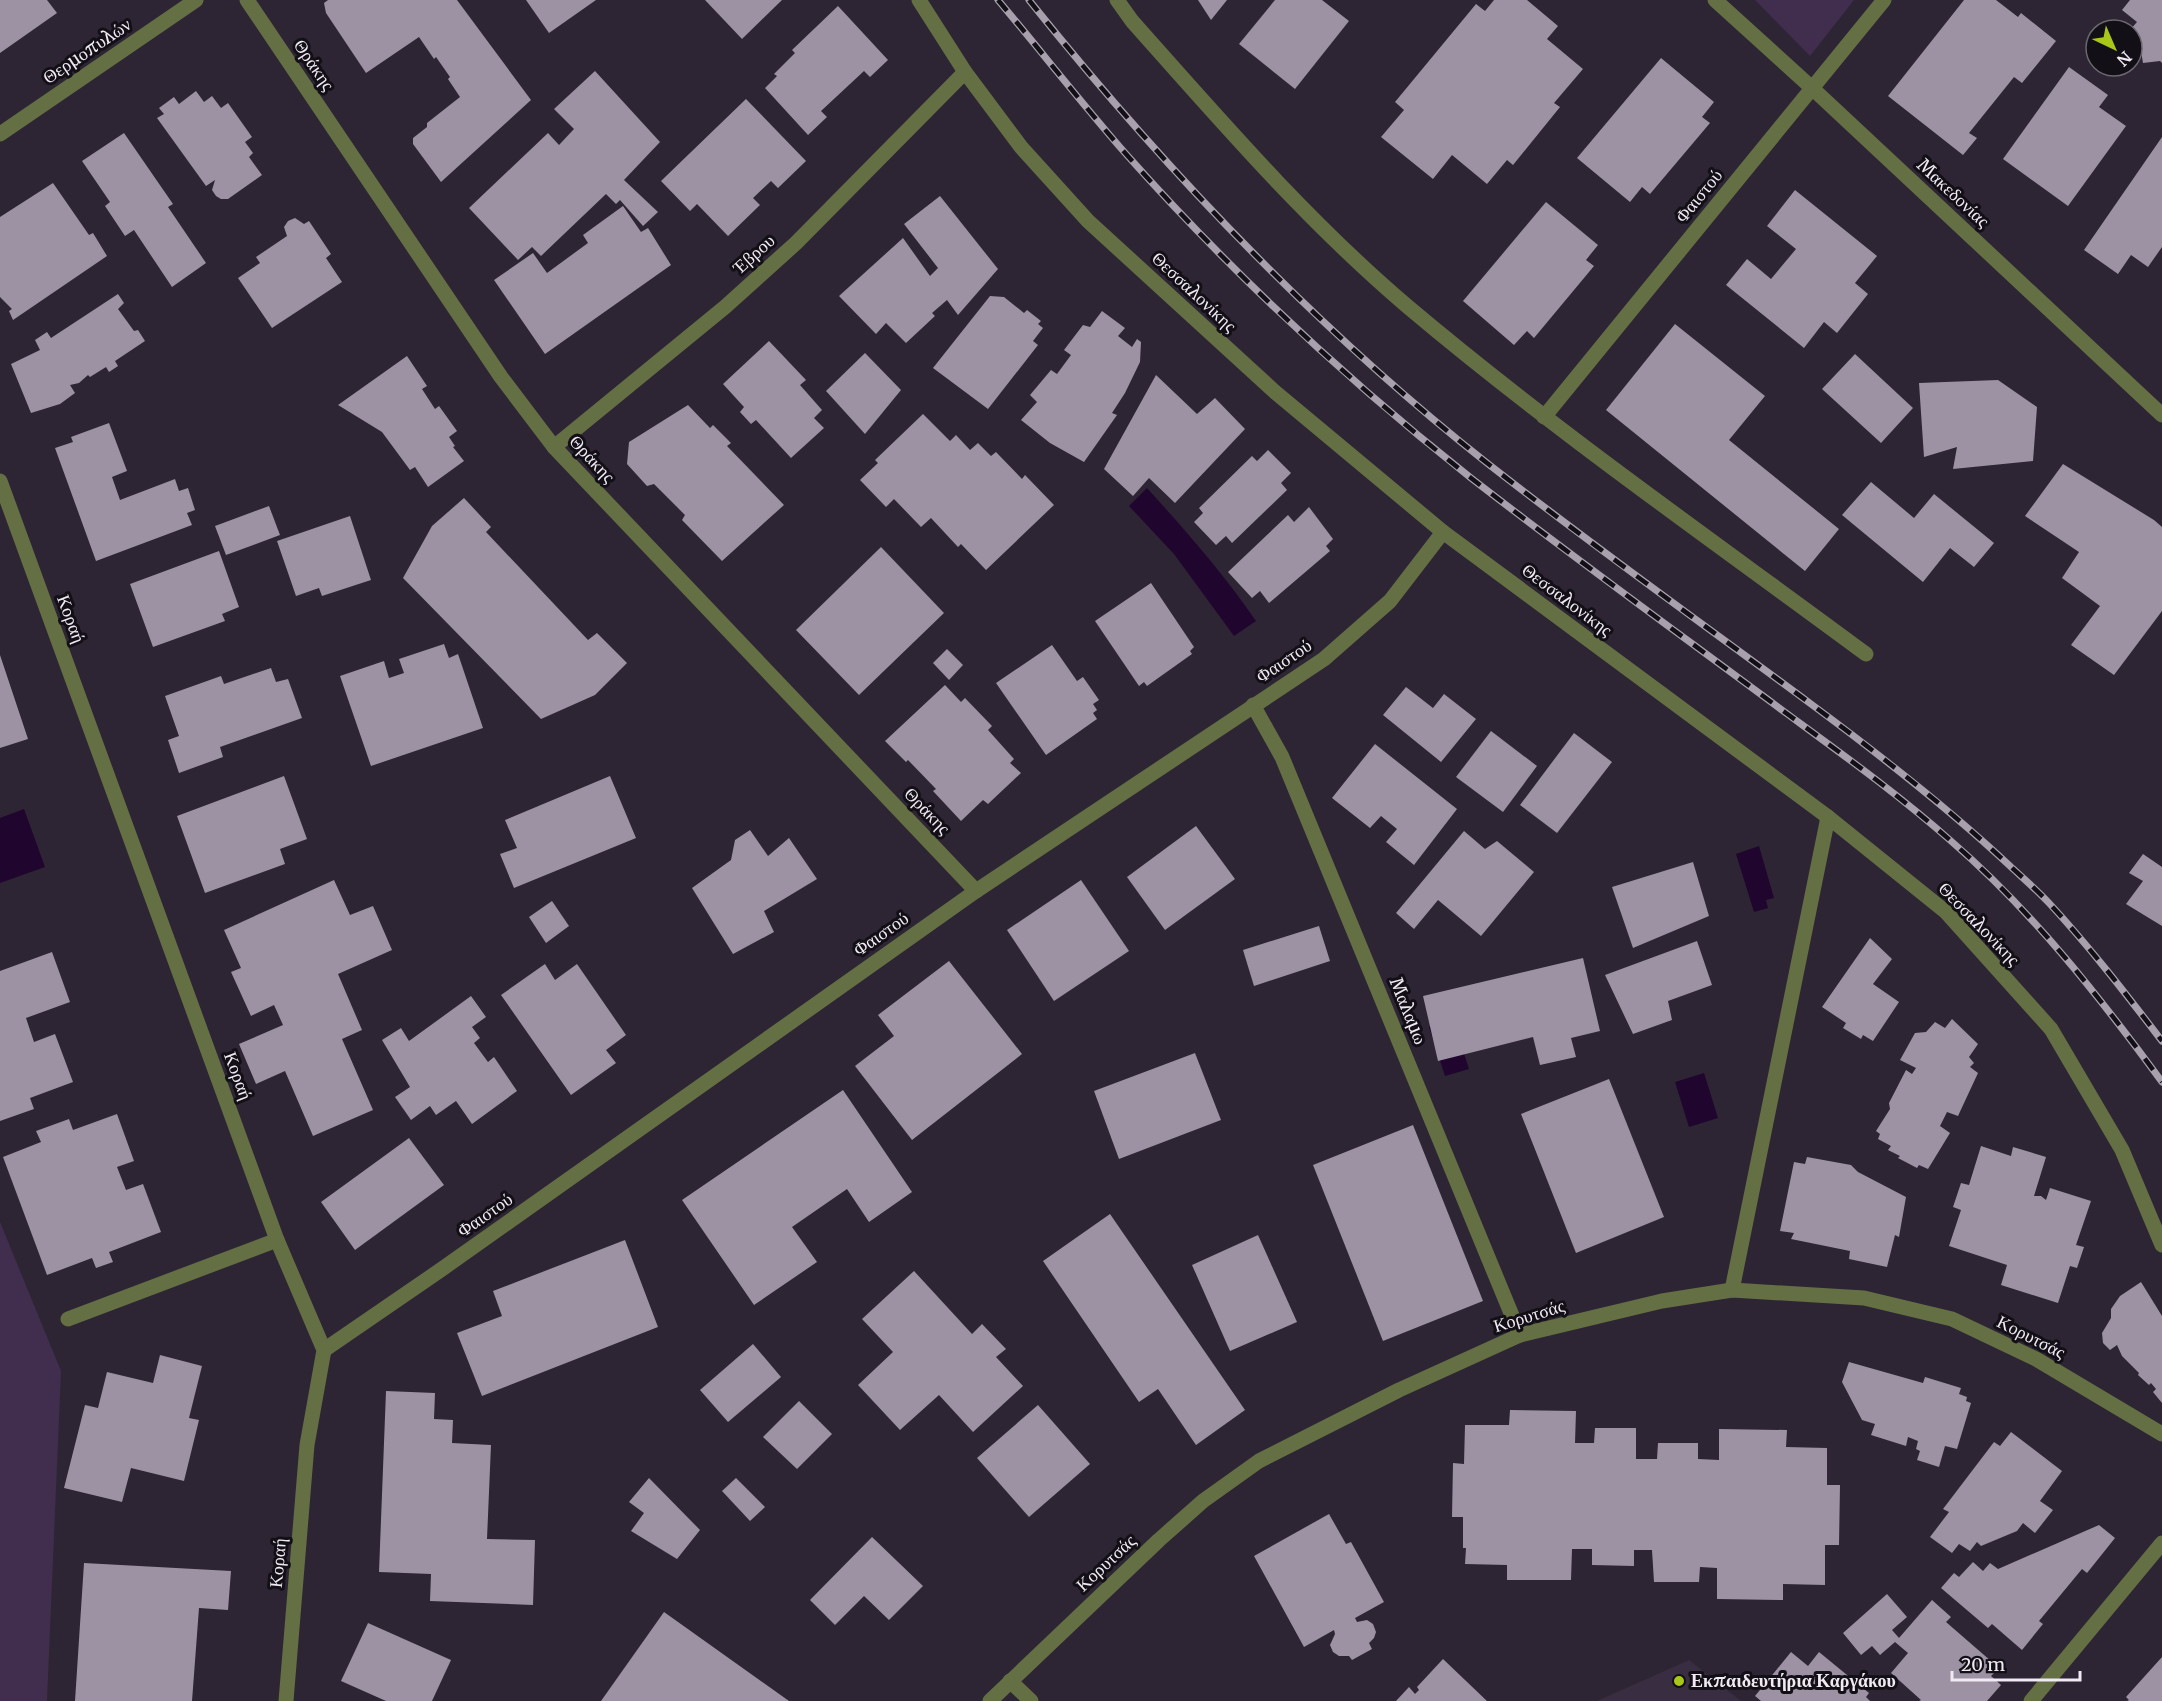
<svg xmlns="http://www.w3.org/2000/svg" width="2162" height="1701" font-family="Merriweather,serif">
  <rect width="100%" height="100%" fill="#2d2533"/>
  <path fill="#392d41" d="M1689,1660l52,41h-144z"/>
  <g fill="#412d4e">
    <path d="M1755,0h99l-44,56z"/>
    <path d="M0,1222l61,149 -14,330h-47z"/>
  </g>
  <g fill="#20052f">
    <path d="M1147,488c39,43 76,85 109,133l-22,15 -60,-82 -45,-48z"/>
    <path d="M24,809l21,58 -45,16v-65z"/>
    <path d="M1759,846l15,52 -8,2 2,8 -14,4 -18,-58z"/>
    <path d="M1453,1019l16,50 -24,7 -16,-49z"/>
    <path d="M1704,1073l14,45 -29,9 -14,-45z"/>
  </g>
  <g fill="#9c92a3">
    <path d="M0,0h47l10,13 -57,40z"/>
    <path d="M328,0h129l74,100 -90,82 -28,-38v-6l14,-11v-4l33,-26 -12,-18 2,-2 -14,-20 -2,2 -15,-22 -53,36 -40,-60 -2,-10z"/>
    <path d="M526,0h70l-47,33z"/>
    <path d="M705,0h77l-40,39z"/>
    <path d="M1198,0h29l-16,20z"/>
    <path d="M1275,0h47l27,21 -54,68 -56,-45z"/>
    <path d="M1494,0h33l31,26 -11,13 36,30 -29,34 6,4 -47,58 -6,-5 -20,24 -35,-29 -19,24 -52,-42 23,-27 -9,-8 81,-98 9,7z"/>
    <path d="M1964,0h32l22,17 3,-4 35,28 -34,42 -8,-6 -45,56 8,5 -14,17 -75,-59z"/>
    <path d="M2130,0h32v63l-2,-2 -17,2 -3,-18 -8,-7v-8h-2l7,-8 -15,-12z"/>
    <path d="M838,6l50,54 -18,17 -6,-6 -43,40 6,6 -19,18 -43,-47 12,-12 -3,-2 21,-21 -3,-3z"/>
    <path d="M1661,58l53,44 -12,15 8,6 -60,71 -8,-7 -12,15 -53,-44z"/>
    <path d="M2069,67l39,28 -9,12 27,19 -58,80 -65,-47z"/>
    <path d="M595,71l65,71 -36,38 34,32 -15,14 -23,-26 -4,4 -10,-10 -65,62 -9,-9 -14,13 -49,-52 79,-75 11,12 15,-16 -20,-20z"/>
    <path d="M196,91l8,11 8,-6 9,12 7,-5 24,34 -7,5 8,11 -4,4 13,18 -34,24h-7l-5,-3 -4,-6 3,-10 -9,6 -49,-68 7,-4 -5,-6 15,-11 5,7z"/>
    <path d="M746,99l60,62 -28,27 -7,-7 -18,17 7,7 -32,31 -31,-32 -7,7 -29,-30z"/>
    <path d="M124,133l49,71 -5,3 38,56 -34,24 -38,-57 -9,6 -20,-30 5,-4 -28,-41z"/>
    <path d="M2162,137v110l-14,20 -17,-12 -13,19 -34,-24z"/>
    <path d="M53,183l36,52 4,-2 14,23 -94,64 -4,-9 3,-2 -12,-12v-80z"/>
    <path d="M1795,190l82,66 -22,27 13,11 -31,39 -13,-11 -20,26 -78,-63 21,-26 24,20 25,-30 -29,-23z"/>
    <path d="M940,196l58,73 -40,46 -11,-15 -15,13 3,3 -29,27 -20,-20 -10,11 -37,-38 64,-58 27,38 8,-8 -34,-44z"/>
    <path d="M1546,202l52,43 -12,15 8,6 -60,72 -7,-7 -13,14 -51,-44z"/>
    <path d="M623,206l18,26 7,-4 23,37 -126,89 -51,-74 39,-27 14,20 41,-30 -5,-8z"/>
    <path d="M295,218l9,6 5,-3 22,33 -5,4 16,24 -70,46 -34,-50 22,-15 -4,-6 31,-21 -3,-9 4,-6z"/>
    <path d="M118,294l6,9 -6,6 16,22 4,-1 7,11 -30,20 3,5 -9,6 -3,-5 -16,10 -2,-2 -9,8 -9,2 5,8 -15,11 -29,9 -20,-49 29,-14 -5,-10 12,-8 4,6z"/>
    <path d="M990,296l14,1 20,16 3,-3 14,11 -3,3 5,4 -10,13 5,4 -50,64 -55,-41z"/>
    <path d="M1102,311l23,17 -7,8 14,11 5,-8 4,3 -1,20 -15,31 -13,20 5,2 -33,47 -34,-19 -29,-23 16,-18 -7,-7 21,-25 6,4 14,-19 -7,-5 19,-25 7,2z"/>
    <path d="M1675,324l90,72 -36,44 110,89 -34,42 -199,-161z"/>
    <path d="M769,341l37,39 -6,5 22,25 -8,8 10,10 -33,30 -35,-38 -5,4 -11,-12 4,-5 -21,-23z"/>
    <path d="M865,353l36,37 -36,44 -39,-43z"/>
    <path d="M1855,354l58,54 -32,35 -59,-54z"/>
    <path d="M407,356l20,30 -5,3 13,20 4,-3 18,25 -8,6 6,9 -2,1 11,14 -36,26 -13,-20 -5,3 -28,-38 -44,-27z"/>
    <path d="M1156,375l41,39 18,-16 30,31 -70,74 -26,-25 -16,18 -29,-27z"/>
    <path d="M1998,380l39,27 -4,54 -80,8 4,-22 -33,10 -5,-74z"/>
    <path d="M688,405l22,23 3,-3 18,18 -4,3 57,59 -62,56 -40,-41 3,-5 -31,-31 -7,2 -20,-22 2,-22z"/>
    <path d="M923,414l27,27 6,-6 14,15 8,-7 13,13 5,-4 26,27 3,-4 29,30 -68,65 -25,-26 -3,3 -27,-29 -10,9 -27,-28 -8,8 -26,-27 18,-17 -3,-3z"/>
    <path d="M109,423l18,48 -15,6 8,23 55,-21 4,12 9,-3 7,22 -8,3 5,12 -96,36 -41,-113 18,-6 -2,-5z"/>
    <path d="M1268,450l23,23 -10,10 6,7 -55,53 -6,-7 -10,9 -22,-23 9,-9 -4,-5 53,-52 5,5z"/>
    <path d="M2063,464l91,56 8,7v84l-48,64 -43,-30 29,-39 -38,-28 17,-26 -54,-36z"/>
    <path d="M1871,482l43,36 20,-24 60,49 -20,24 -24,-19 -27,34 -81,-67z"/>
    <path d="M464,498l27,29 -5,5 102,108 9,-7 30,30 -32,32 -54,24 -138,-141 29,-52z"/>
    <path d="M269,506l11,29 -54,20 -11,-29z"/>
    <path d="M1309,507l24,32 -7,7 4,5 -61,52 -9,-12 -8,7 -24,-26 60,-57 6,7z"/>
    <path d="M350,516l21,64 -49,16 -3,-8 -23,8 -19,-55z"/>
    <path d="M881,547l63,66 -85,82 -63,-65z"/>
    <path d="M219,551l20,56 -17,7 3,7 -72,26 -23,-63z"/>
    <path d="M1151,583l43,64 -4,4 2,3 -45,32 -3,-4 -5,4 -44,-65z"/>
    <path d="M444,644l5,14 9,-4 25,74 -112,38 -31,-90 44,-15 5,17 15,-5 -5,-14z"/>
    <path d="M1052,645l25,36 6,-4 16,23 -6,4 4,6 -4,3 4,6 -51,36 -50,-72z"/>
    <path d="M947,649l16,16 -14,15 -16,-17z"/>
    <path d="M0,655l28,84 -28,9z"/>
    <path d="M271,668l5,14 12,-3 14,39 -82,29 3,10 -44,16 -11,-33 11,-4 -14,-40 56,-20 3,8z"/>
    <path d="M945,685l16,17 4,-4 27,28 -4,4 26,29 -4,4 11,10 -33,31 -5,-4 -22,21 -28,-30 3,-2 -28,-29 -2,2 -21,-21z"/>
    <path d="M1406,687l27,21 11,-14 32,25 -35,43 -58,-47z"/>
    <path d="M1491,731l46,35 -34,46 -47,-35z"/>
    <path d="M1574,733l38,29 -55,71 -37,-28z"/>
    <path d="M1375,744l82,65 -43,56 -28,-23 11,-13 -16,-13 -11,12 -38,-30z"/>
    <path d="M284,776l23,63 -27,10 5,15 -80,29 -28,-77z"/>
    <path d="M610,776l26,62 -122,50 -14,-34 17,-6 -12,-28z"/>
    <path d="M1196,826l39,53 -70,51 -38,-53z"/>
    <path d="M750,830l18,26 21,-18 28,41 -53,32 10,21 -41,22 -41,-66 39,-28 4,-20z"/>
    <path d="M1464,831l21,18 12,-8 37,31 -53,64 -43,-36 -24,29 -18,-16z"/>
    <path d="M2143,854l19,13v59l-36,-22 17,-23 -14,-8z"/>
    <path d="M1693,862l16,54 -76,32 -21,-61z"/>
    <path d="M334,880l16,35 23,-9 19,44 -54,24 24,56 -20,9 31,71 -60,26 -28,-65 -29,13 -17,-40 44,-19 -9,-20 -23,11 -20,-44 10,-4 -17,-38z"/>
    <path d="M1081,880l48,71 -75,50 -47,-71z"/>
    <path d="M552,901l17,25 -23,17 -17,-26z"/>
    <path d="M1319,926l11,35 -76,25 -11,-36z"/>
    <path d="M1870,938l22,21 -19,25 26,18 -26,39 -10,-6 -2,4 -18,-11 3,-5 -24,-16z"/>
    <path d="M1697,941l15,44 -44,16 4,19 -39,14 -28,-59z"/>
    <path d="M52,952l18,50 -44,16 8,24 21,-8 18,48 -43,16 4,11 -34,12v-150z"/>
    <path d="M1583,958l17,73 -29,7 5,19 -36,8 -7,-28 -95,24 -15,-65z"/>
    <path d="M949,961l73,93 -110,86 -57,-74 39,-30 -16,-21z"/>
    <path d="M545,964l10,16 22,-16 49,71 -20,15 10,13 -45,32 -70,-100z"/>
    <path d="M471,996l15,21 -14,10 8,11 -6,5 14,19 6,-5 23,34 -45,33 -16,-23 -20,14 -6,-9 -19,14 -16,-23 15,-10 -28,-47 19,-12 8,13z"/>
    <path d="M1952,1019l26,25 -9,13 5,6 -4,4 8,6 -20,43 -11,-4 -7,14 10,7 -22,36 -9,-4 -2,3 -19,-10 2,-2 -12,-6 3,-4 -13,-7 2,-5 -4,-3 14,-22 -1,-6 17,-33 6,4 4,-6 -16,-8 15,-27 11,-1 9,-10 10,6z"/>
    <path d="M1195,1053l26,67 -102,39 -25,-68z"/>
    <path d="M1609,1079l55,138 -88,36 -55,-139z"/>
    <path d="M843,1090l69,102 -43,30 -22,-33 -55,38 25,35 -63,43 -72,-105z"/>
    <path d="M117,1114l17,47 -17,6 9,23 17,-6 18,48 -52,20 4,10 -17,6 -4,-10 -45,17 -44,-118 38,-15 -5,-11 33,-12 4,11z"/>
    <path d="M1413,1125l70,176 -100,40 -70,-176z"/>
    <path d="M409,1138l35,47 -89,65 -34,-48z"/>
    <path d="M1981,1146l30,10 2,-9 33,10 -12,39h7l5,4 4,-12 41,13 -15,44 8,2 -7,21 -7,-2 -12,37 -57,-18 6,-20 -58,-19 12,-36 -8,-3 8,-24 8,2z"/>
    <path d="M1807,1157l44,8 7,7 48,25 -7,40 -4,-2 -8,32 -38,-8 1,-8 -59,-12 3,-6 -14,-2 14,-69 11,2z"/>
    <path d="M1110,1214l135,196 -49,35 -38,-56 -19,13 -96,-141z"/>
    <path d="M1258,1235l39,87 -67,29 -38,-86z"/>
    <path d="M625,1240l33,87 -176,69 -25,-63 45,-17 -9,-25z"/>
    <path d="M914,1271l58,63 10,-10 24,25 -10,8 27,29 -50,46 -34,-37 -39,35 -42,-45 35,-33 -31,-33z"/>
    <path d="M2141,1282l21,34v87l-9,-11 3,-3 -5,-6 -2,2 -11,-10 1,-2 -17,-17 -5,-11 -7,5 -7,-7 -1,-10 9,-15v-9l9,-13z"/>
    <path d="M753,1344l28,33 -53,45 -28,-32z"/>
    <path d="M160,1355l42,11 -13,52 10,2 -15,61 -53,-13 -9,34 -58,-14 21,-83 13,3 9,-36 46,11z"/>
    <path d="M1849,1362l74,21 2,-6 36,11 -2,6 8,3 -1,4 5,2 -14,46 -12,-3 -6,21 -22,-7 3,-9 -4,-2 2,-8 -10,-4 -2,9 -35,-11 4,-11 -13,-4 -20,-38z"/>
    <path d="M386,1391l49,2 -1,26 19,1 -1,23 39,2 -4,94 48,1 -2,65 -103,-4 1,-27 -52,-2z"/>
    <path d="M799,1401l33,33 -35,35 -34,-32z"/>
    <path d="M1038,1405l52,59 -61,53 -52,-59z"/>
    <path d="M1510,1410l66,1 -1,32h19l1,-15h41v31h21l1,-16h40v16l21,1v-31l68,1 -1,17 41,1v37h13l-1,60h-14v40l-42,-1v16l-66,-1v-31l-17,-1 -1,15h-45l-2,-32h-18v16l-42,-1v-16h-20l-1,31h-64v-15l-42,-1 1,-16h-3v-31h-11l1,-54 11,1 1,-39h44z"/>
    <path d="M2011,1432l51,39 -22,30 13,9 -18,23 -12,-10 -6,8 -36,15 -4,-4 -7,9 -11,-7 -7,9 -22,-16 19,-25 -6,-3 51,-67 6,4z"/>
    <path d="M649,1478l51,52 -23,29 -46,-28 13,-18 -15,-11z"/>
    <path d="M736,1478l29,29 -15,14 -28,-30z"/>
    <path d="M1329,1514l17,30 5,-2 33,60 -29,16 2,4 10,-2 6,4 3,8 -2,6 -5,5 3,6 -20,11 -3,-4h-10l-6,-4 -3,-7 5,-11 -1,-4 -30,17 -50,-91z"/>
    <path d="M2099,1525l16,13 -28,35 -5,-4 -43,52 4,3 -21,26 -30,-26 -4,4 -47,-40 13,-15 5,4 14,-15 10,9 7,-8 8,6z"/>
    <path d="M872,1537l51,49 -34,34 -25,-24 -29,29 -25,-25z"/>
    <path d="M84,1563l147,8 -3,39 -29,-2 -7,93h-117z"/>
    <path d="M1887,1594l20,23 -15,13 7,8 33,-38 19,17 -5,5 53,46 -8,8 10,9 -14,16h-68l2,-1 -30,-27 17,-20 -13,-11 -15,13 -8,-9 -11,9 -18,-22z"/>
    <path d="M664,1612l125,89h-188z"/>
    <path d="M368,1623l83,37 -19,41h-46l-45,-20z"/>
    <path d="M1791,1652l17,14 11,-14 50,41 -3,4 4,4h-109l-6,-5z"/>
    <path d="M2162,1657v44h-35l2,-1 -3,-3z"/>
    <path d="M1443,1659l44,42h-91l13,-14 6,7 4,-4 -2,-3z"/>
  </g>
  <g fill="none" stroke-linecap="round" stroke-linejoin="round">
    <g stroke="#646f44" stroke-width="15">
      <path d="M247,0l254,377 53,70 422,444"/>
      <path d="M919,0l46,72 56,75 67,74 187,171 168,140 385,285 118,95 105,117 71,121 40,95"/>
      <path d="M1117,0l15,21c88,99 174,199 275,285 147,124 305,234 459,348"/>
      <path d="M1715,0l97,88 350,327"/>
      <path d="M0,134l196,-134"/>
      <path d="M1544,417l340,-417"/>
      <path d="M554,447l171,-140 71,-64 169,-171"/>
      <path d="M0,481l277,759 47,110 -17,95 -21,256"/>
      <path d="M1253,705l29,52 238,578"/>
      <path d="M1732,1290l96,-473"/>
      <path d="M68,1319l209,-79"/>
      <path d="M324,1350l118,-81 534,-378 348,-232 66,-58 53,-69"/>
      <path d="M1010,1681l21,20"/>
      <path d="M990,1701l169,-161 44,-39 56,-40 140,-71 121,-55 142,-34 70,-11 132,8 88,21 84,40 126,75"/>
      <path d="M2031,1701l131,-158"/>
    </g>
    <defs>
      <g id="rail">
        <path d="M998,0c43,51 84,104 128,154 105,118 221,226 345,324 103,80 210,157 315,235 56,41 113,82 165,128 81,70 148,155 211,241"/>
        <path d="M1029,0c136,170 287,328 458,463 106,83 216,161 324,241 69,51 136,103 199,162 13,12 27,24 39,37 40,43 77,91 113,138"/>
      </g>
    </defs>
    <use href="#rail" stroke="#a8a1ad" stroke-width="7"/>
    <use href="#rail" stroke="#130f16" stroke-width="4.5" stroke-dasharray="14" stroke-linecap="butt"/>
  </g>
  <circle fill="#a9c719" stroke="#130f16" stroke-width="2" cx="1679" cy="1681" r="6"/>
  <g text-anchor="middle" stroke-width="6" stroke-linejoin="round" paint-order="stroke">
    <g font-size="18" fill="#f0eaf4" stroke="#130f16">
      <text transform="translate(87 51) rotate(-34)" y="6">Θερμοπυλών</text>
      <text transform="translate(314 65) rotate(56)" y="6">Θράκης</text>
      <text transform="translate(1953 193) rotate(43)" y="6">Μακεδονίας</text>
      <text transform="translate(1699 196) rotate(-51)" y="6">Φαιστού</text>
      <text transform="translate(754 254) rotate(-42)" y="6">Έβρου</text>
      <text transform="translate(1194 292) rotate(43)" y="6">Θεσσαλονίκης</text>
      <text transform="translate(592 459) rotate(47)" y="6">Θράκης</text>
      <text transform="translate(1567 600) rotate(37)" y="6">Θεσσαλονίκης</text>
      <text transform="translate(71 619) rotate(70)" y="6">Κοραή</text>
      <text transform="translate(1284 661) rotate(-34)" y="6">Φαιστού</text>
      <text transform="translate(927 811) rotate(46)" y="6">Θράκης</text>
      <text transform="translate(1979 924) rotate(46)" y="6">Θεσσαλονίκης</text>
      <text transform="translate(881 934) rotate(-35)" y="6">Φαιστού</text>
      <text transform="translate(1408 1011) rotate(68)" y="6">Μαλαμω</text>
      <text transform="translate(238 1076) rotate(70)" y="6">Κοραή</text>
      <text transform="translate(485 1215) rotate(-35)" y="6">Φαιστού</text>
      <text transform="translate(1529 1316) rotate(-17)" y="6">Κορυτσάς</text>
      <text transform="translate(2031 1337) rotate(27)" y="6">Κορυτσάς</text>
      <text transform="translate(278 1563) rotate(-85)" y="6">Κοραή</text>
      <text transform="translate(1106 1563) rotate(-43)" y="6">Κορυτσάς</text>
    </g>
    <g font-size="18" font-weight="bold" fill="#f0eaf4" stroke="#130f16" text-anchor="start">
      <text x="1691" y="1687">Εκπαιδευτήρια Καργάκου</text>
    </g>
  </g>
  <g transform="translate(2114 48) rotate(136)"><circle r="28" fill="#130f16" stroke="#6b676f" stroke-width="1.5"/>
  <path d="M0-4.5L10 22L0 15L-10 22Z" fill="#a9c719"/>
  <text y="-9" font-size="16" font-weight="bold" text-anchor="middle" fill="#f0eaf4">N</text>
  </g>
  <path d="M1952 1671v9h128v-9" fill="none" stroke="#f0eaf4" stroke-width="3"/>
  <text x="1961" y="1671" font-size="18" fill="#f0eaf4" stroke="#130f16" stroke-width="4.5" paint-order="stroke">20 m</text>
</svg>
